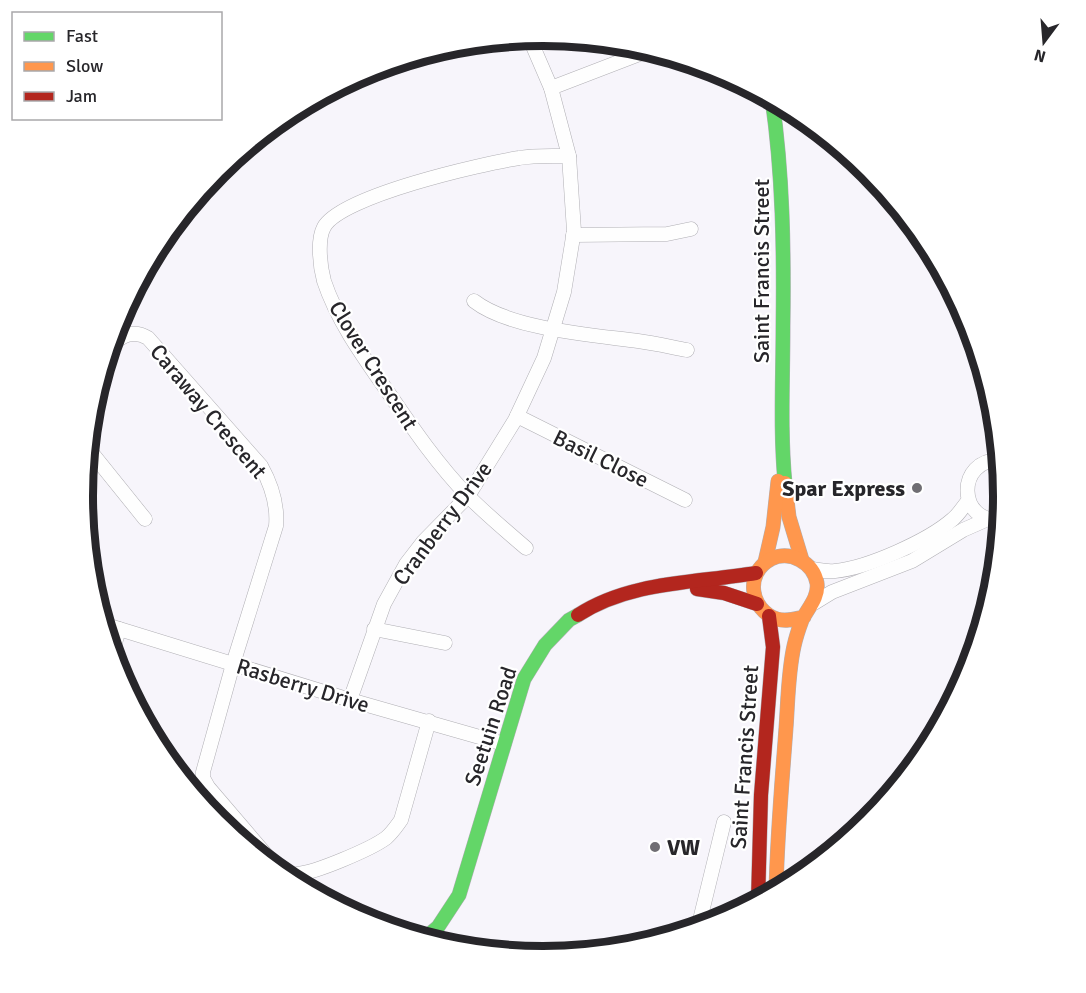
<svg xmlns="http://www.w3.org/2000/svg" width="1086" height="993" font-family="Signika,sans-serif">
  <rect width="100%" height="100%" fill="#f7f5fb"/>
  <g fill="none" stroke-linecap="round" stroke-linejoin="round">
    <defs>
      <g id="street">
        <path d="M366,72l35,-11"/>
        <path d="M551,88l99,-38"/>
        <path d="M573,235l94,-1 24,-5"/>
        <path d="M474,301c36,28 118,34 164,40 16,2 33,6 49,9"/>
        <path d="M110,346c12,-10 23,-17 38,-8l113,128c10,18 17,38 15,60l-43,138 -30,108v6l5,9 71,83c6,1 13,5 18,4 18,-1 74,-25 89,-36 6,-5 10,-11 15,-18l28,-99"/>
        <path d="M517,416l168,84"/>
        <path d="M87,447l58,72"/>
        <path d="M1000,460c-44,-1 -43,63 1,60"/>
        <path d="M994,520l5,21"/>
        <path d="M526,548c-20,-17 -40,-34 -58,-52 -30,-31 -54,-66 -78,-101 -25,-36 -52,-72 -66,-114 -4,-15 -7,-41 0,-54 17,-31 157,-63 195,-69 16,-3 33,-2 50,-2"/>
        <path d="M812,569c7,1 15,3 23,2 32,-3 93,-30 118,-52 6,-5 10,-12 15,-18"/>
        <path d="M814,603l18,-11 80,-31 51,-31 25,-11"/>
        <path d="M103,624l247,76 154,44"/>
        <path d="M374,629l71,14"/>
        <path d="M112,654l7,-25"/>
        <path d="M350,700l34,-96 22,-40 17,-22 45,-46 47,-76 29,-62 20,-66 10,-61 -5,-75 -18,-68 -22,-51"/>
        <path d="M698,928l26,-106"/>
      </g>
      <g id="fast">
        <path d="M772,99c11,76 12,152 11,228 0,52 -3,105 2,156"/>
        <path d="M424,939l14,-12 21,-32 65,-216 21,-34 24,-25 9,-5"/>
      </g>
      <g id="slow">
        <path d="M785,483l4,34 13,43"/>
        <path d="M765,562l8,-35 5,-46"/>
        <path d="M776,892c1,-55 6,-109 10,-164 2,-27 2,-55 8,-82 2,-9 5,-18 8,-26 6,-12 17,-23 15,-37 -4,-21 -27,-33 -46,-24 -27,14 -21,51 6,60 9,3 18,0 27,-2"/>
      </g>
      <g id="jam">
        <path d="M697,589l27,4 33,11"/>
        <path d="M578,615c52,-34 118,-32 178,-42"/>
        <path d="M758,901l3,-106 12,-148 -4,-31"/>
      </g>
    </defs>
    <use href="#street" stroke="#b0afb4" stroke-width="15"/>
    <use href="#fast" stroke="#b0afb4" stroke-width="15"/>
    <use href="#slow" stroke="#b0afb4" stroke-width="15"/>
    <use href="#jam" stroke="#b0afb4" stroke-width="15"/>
    <use href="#street" stroke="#fefefe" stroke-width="14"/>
    <use href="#fast" stroke="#63d668" stroke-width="14"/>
    <use href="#slow" stroke="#ff974d" stroke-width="14"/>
    <use href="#jam" stroke="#b3261e" stroke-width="14"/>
  </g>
  <g fill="#706e73" stroke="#fff" stroke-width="2">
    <circle cx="917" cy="488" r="6"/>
    <circle cx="655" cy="847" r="6"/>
  </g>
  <g text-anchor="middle" stroke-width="4.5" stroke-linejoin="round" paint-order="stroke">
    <g font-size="22" fill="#27262a" stroke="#fff">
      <text transform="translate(761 271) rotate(-90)" y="8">Saint Francis Street</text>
      <text transform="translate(374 365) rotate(58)" y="8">Clover Crescent</text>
      <text transform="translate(209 411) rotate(50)" y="8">Caraway Crescent</text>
      <text transform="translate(601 458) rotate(26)" y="8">Basil Close</text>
      <text transform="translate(442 523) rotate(-53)" y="8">Cranberry Drive</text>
      <text transform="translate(303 685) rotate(17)" y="8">Rasberry Drive</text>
      <text transform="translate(490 726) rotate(-72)" y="8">Seetuin Road</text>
      <text transform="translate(744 757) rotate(-86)" y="8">Saint Francis Street</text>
    </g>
    <g font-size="22" font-weight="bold" fill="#27262a" stroke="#fff" text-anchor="end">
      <text x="905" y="496">Spar Express</text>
      <text x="667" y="855" text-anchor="start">VW</text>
    </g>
  </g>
  <path d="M0 0H1086V993H0ZM93 496a450 450 0 1 1 900 0a450 450 0 1 1-900 0Z" fill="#fff" fill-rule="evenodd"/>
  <path fill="none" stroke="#27262a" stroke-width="8" d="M93 496a450 450 0 1 1 900 0a450 450 0 1 1-900 0Z"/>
  <rect x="12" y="12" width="210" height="108" fill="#ffffff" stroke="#a9a8aa" stroke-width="1.5"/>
  <rect x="24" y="32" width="30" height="9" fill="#63d668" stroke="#a9a8aa" stroke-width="1.5"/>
  <text x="66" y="42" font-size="18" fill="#27262a">Fast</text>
  <rect x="24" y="62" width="30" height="9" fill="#ff974d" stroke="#a9a8aa" stroke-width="1.5"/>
  <text x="66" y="72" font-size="18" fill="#27262a">Slow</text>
  <rect x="24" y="92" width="30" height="9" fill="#b3261e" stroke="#a9a8aa" stroke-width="1.5"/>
  <text x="66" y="102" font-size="18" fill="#27262a">Jam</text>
  <g transform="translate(1044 42) rotate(196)" stroke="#ffffff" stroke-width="4.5" paint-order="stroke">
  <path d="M0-4.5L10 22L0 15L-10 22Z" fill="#27262a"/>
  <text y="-9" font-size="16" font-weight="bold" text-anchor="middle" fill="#27262a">N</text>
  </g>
</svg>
